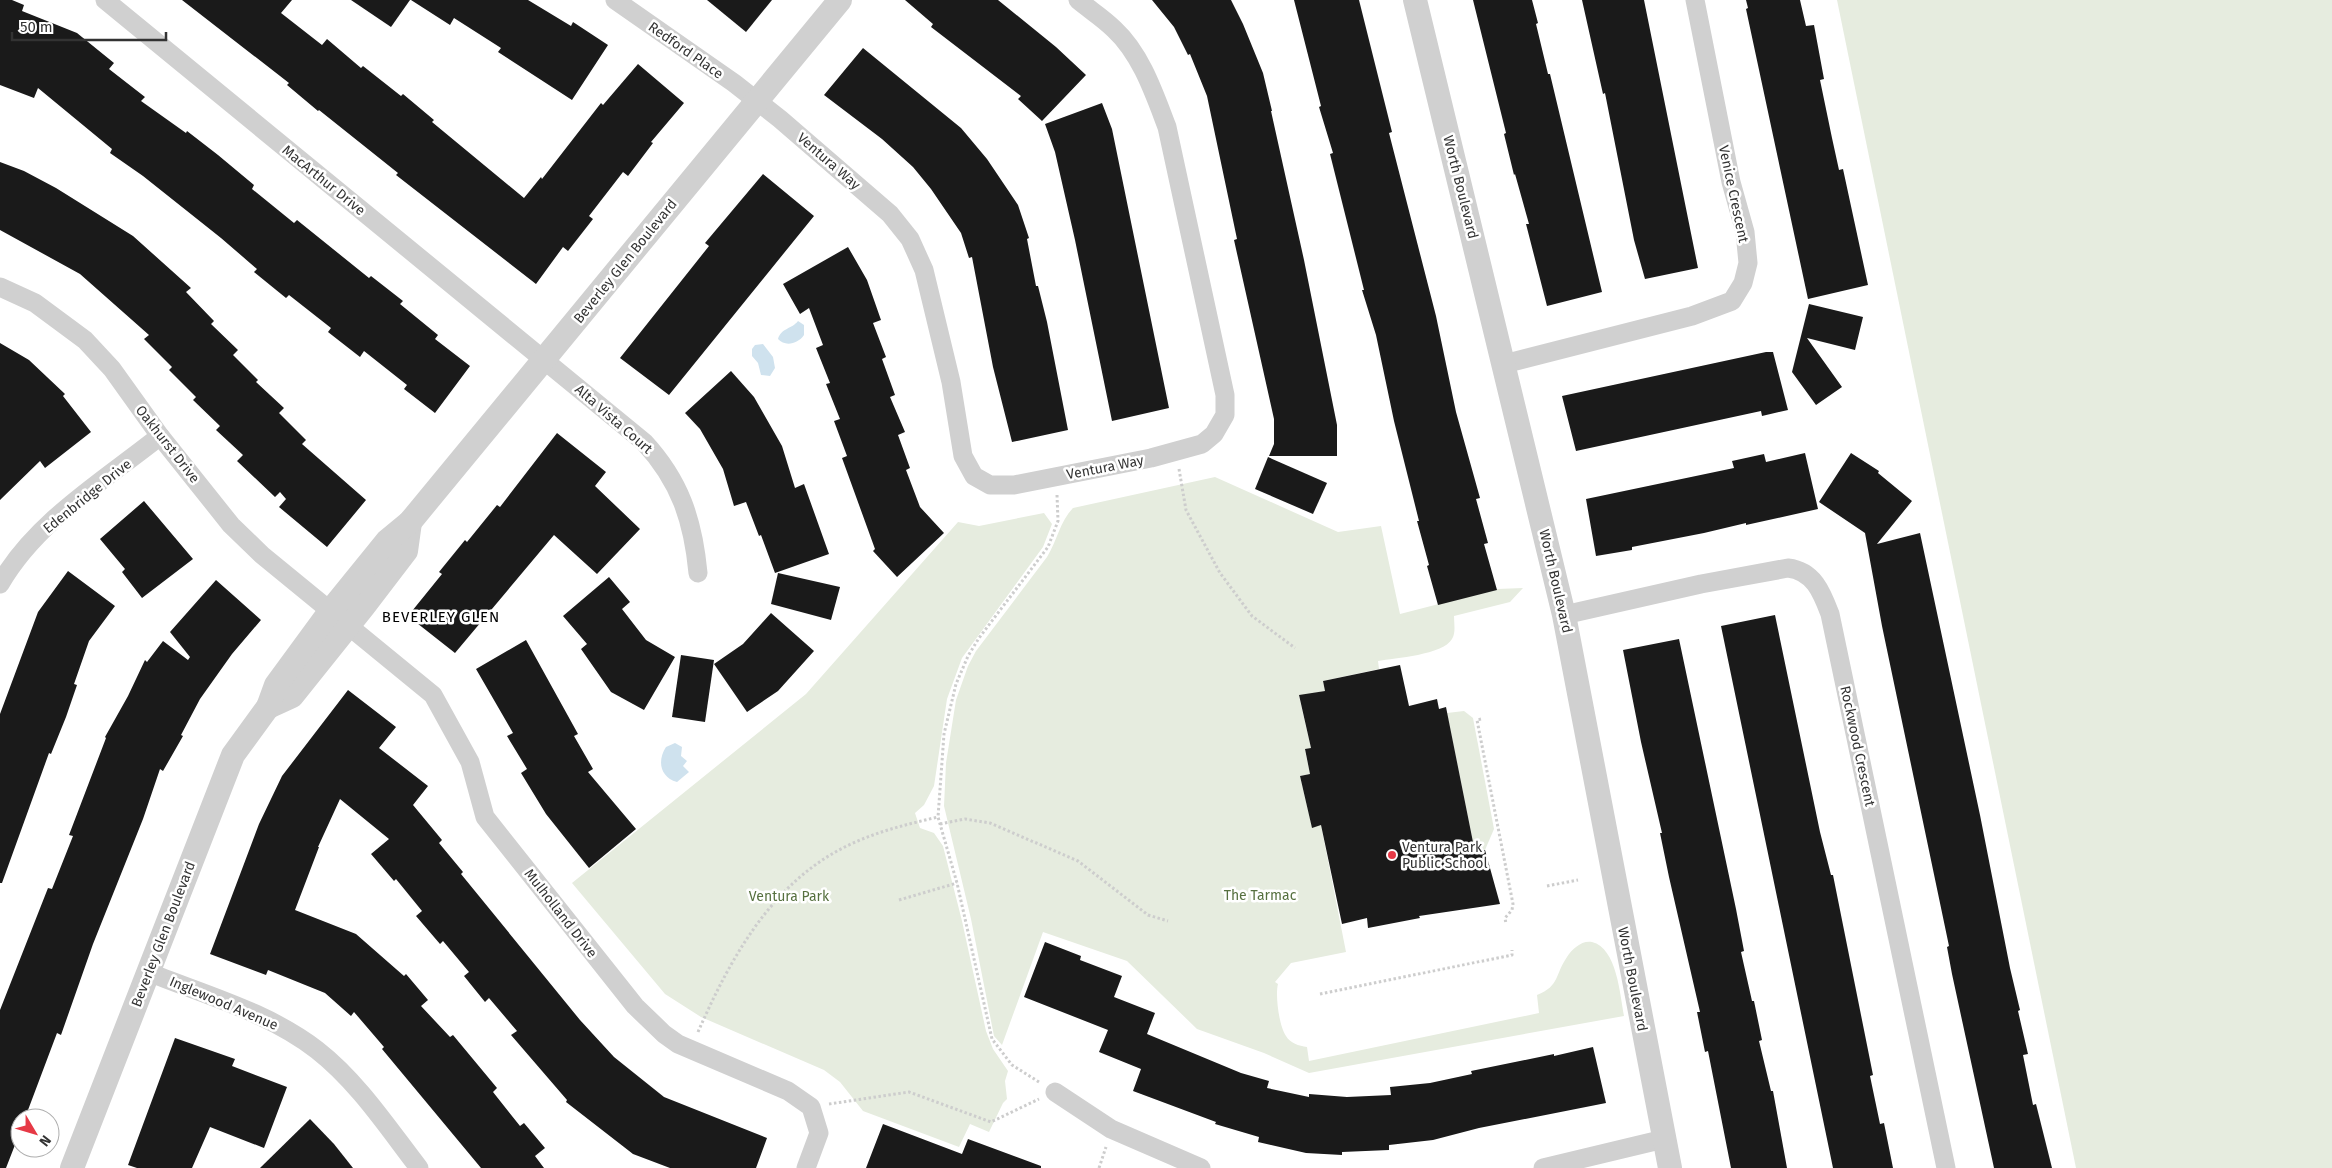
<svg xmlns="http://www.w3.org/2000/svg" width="2332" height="1168" font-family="'Fira Sans',sans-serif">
  <rect width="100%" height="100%" fill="#fff"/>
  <g fill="#e6ecdf">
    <path d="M1837,0h495v1168h-256z"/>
    <path d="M1215,477l123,55 43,-6 19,88 97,-25 26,-1 -13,14 -56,14c0,8 2,16 -2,23 -9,16 -57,19 -74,22l1,8 -56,12 2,10 -26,5 12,52 -6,2 5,24 -10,2 12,51 9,-2 25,127 -55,11 -16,19 3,2c-3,11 1,42 8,52 4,7 13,10 21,11l2,14 230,-48 -2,-18c23,-9 18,-21 30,-38 5,-8 15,-17 25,-15 25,6 28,53 32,74l-315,57 -45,-20 -67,-24 -70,-68 -84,-29 -41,113 -8,-9 -23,-117 -27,-113 2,-43 10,-63 12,-34 8,-15 71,-94c10,-16 13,-36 26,-49z"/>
    <path d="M1044,513l8,11 -9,23 -81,111 -15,41 -13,87 -10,19 -9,8 5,15 14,5 9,13 19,75 24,110 7,18 15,22 -3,10 2,18 -4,4 -14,29 -19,-8 -11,23 -96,-36 -23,-29 -16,-12 -123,-53 -36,-23 -93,-111 234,-189 152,-172 21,4z"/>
    <path d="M1464,711l9,7 21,111 -9,21 -10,2 -28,-139z"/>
  </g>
  <g fill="#cfe2ee">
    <path d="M798,321l6,4v10c-6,9 -19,12 -26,4 3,-11 14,-10 20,-18z"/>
    <path d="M763,344l10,13 2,11 -5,8 -9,-1 -3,-12 -6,-7v-7l3,-4z"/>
    <path d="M675,743l7,4 -1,9 6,5 -4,5 6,6 -12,10c-17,-5 -20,-21 -11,-35z"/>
  </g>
  <g fill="#1a1a1a">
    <path d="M0,0h12l12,5 -2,6 55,22 37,30 -5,6 36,28 -4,4 45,32 1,-2 31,24 36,30 -2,4 42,34 3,-3 72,58 2,-2 32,25 -3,3 38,31 -3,4 35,27 -35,47 -31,-24 3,-4 -43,-34 -4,6 -32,-25 3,-4 -42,-33 -3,3 -32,-26 3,-3 -36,-31 -78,-62 -33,-23 2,-4 -74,-61 -4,10 -34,-13z"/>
    <path d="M182,0h110l-11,13 41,32 5,-6 34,29 2,-2 38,30 2,-2 31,26 -2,2 92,76 17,-21 1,2 59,-76 2,2 35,-41 46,39 -33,39 2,1 -25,33 -5,-4 -34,44 4,3 -25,32 -5,-4 -27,37 -140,-109 2,-2 -79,-63 -1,1 -31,-26 2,-2z"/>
    <path d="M351,0h59l-19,27z"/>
    <path d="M411,0h117l43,26 2,-4 35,23 -36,55 -74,-48 3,-4 -47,-30 -4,7z"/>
    <path d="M707,0h65l-26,32z"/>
    <path d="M905,0h93l58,47 30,28 -44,46 -24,-22 3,-3 -90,-69 2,-3z"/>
    <path d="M1152,0h79l12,24 20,49 9,38h-1l33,149 33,165v31h-68l5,-12v-25l-40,-179 3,-1 -30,-143 -17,-42 -2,1 -14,-28z"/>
    <path d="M1294,0h65l33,132 -3,1 47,183 20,96 24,86 -4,1 12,44 -4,1 13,46 -59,15 -11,-39 2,-1 -12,-44h2l-25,-100 -18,-86 -14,-45h2l-34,-136 3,-1 -14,-46 2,-1z"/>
    <path d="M1473,0h59l6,23 -2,1 12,50h2l52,218 -55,14 -21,-82h3l-14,-50 -1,1 -10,-41 2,-1z"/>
    <path d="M1582,0h62l54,268 -53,11 -11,-39 -29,-147 -2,1z"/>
    <path d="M1746,0h54l6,26 8,-1 10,54 -4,1 12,58 7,32 4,-1 25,116 -60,14 -62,-290 2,-1z"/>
    <path d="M863,48l98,80 26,31 31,46 11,33 -2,1 9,47h2l9,36 21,108 -56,12 -19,-75 -21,-110 -3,1 -8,-25 -30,-44 -18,-22 -31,-28 -58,-44z"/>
    <path d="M1102,103l10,26 57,279 -57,13 -37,-181 -20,-88 -10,-28z"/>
    <path d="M0,162l24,9 32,17 77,48 58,52 -5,4 28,29 -3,3 27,26 -5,5 25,25 -2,2 28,26 -5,5 27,27 -4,4 64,56 -39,47 -48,-40 7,-8 -6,-7 -5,5 -38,-36 6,-6 -27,-25 4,-4 -27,-26 3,-3 -27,-27 3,-3 -28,-28 5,-4 -69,-61 -80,-44z"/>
    <path d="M763,174l51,42 -145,179 -49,-37 89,-112 -4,-3z"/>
    <path d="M848,247l19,33 14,40 -8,3 13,34 -4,2 13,36 -5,2 15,35 -7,3 12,33 -4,2 14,37 24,26 -47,44 -24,-26 2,-2 -33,-91 5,-2 -13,-35 6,-2 -14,-35 4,-1 -14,-35 7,-3 -14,-37 -9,6 -17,-30z"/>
    <path d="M1809,304l54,13 -8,33 -48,-12 35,49 -26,18 -24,-33z"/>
    <path d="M0,343l29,17 36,34 -2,2 28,36 -46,36 -5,-7 -40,39z"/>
    <path d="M1766,352h7l15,58 -26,6 -1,-5 -185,40 -14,-55z"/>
    <path d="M731,371l23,26 28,49 13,42 9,-4 25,70 -54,19 -14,-38 -2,1 -13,-34 -12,4 -11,-37 -23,-40 -15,-16z"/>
    <path d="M557,433l49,39 -11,14 45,43 -43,45 -43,-39 -99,118 -47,-37 34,-42 -3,-2 26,-32 2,2 30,-37 3,2z"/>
    <path d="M1805,453l13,56 -72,16v-2l-42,10 -72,14v3l-36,6 -10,-57 148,-31 -2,-7 32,-7 2,8z"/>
    <path d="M1851,453l28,18 -1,2 34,28 -35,43 43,-11 60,282 30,153 10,42 -2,1 10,43 -5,1 10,50 3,-1 16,64h-58l-42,-194 -5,-27 2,-1 -67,-320 -17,-93 -46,-31z"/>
    <path d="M1268,457l59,26 -14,31 -58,-25z"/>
    <path d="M144,501l49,58 -51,39 -20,-26 3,-3 -25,-30z"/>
    <path d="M68,571l47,35 -26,35 -15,43 3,1 -11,32 -15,37 -2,-1 -47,130h-2v-169l38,-102z"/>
    <path d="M778,573l62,14 -9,33 -60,-16z"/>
    <path d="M609,577l21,25 -8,7 24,31 29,17 -31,53 -33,-18 -30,-43 6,-5 -24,-28z"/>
    <path d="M216,580l45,40 -29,34 -32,45 -19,36 2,1 -20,35 -3,-2 -17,50 -50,125 -32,91 -4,-2 -32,85h-5v14l-14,36h-6v-158l48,-122 4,1 21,-53 -4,-1 37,-97 -1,-1 23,-41 17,-36 2,2 16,-21 25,19 2,-3 -20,-25z"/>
    <path d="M771,613l43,38 -36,40 -31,21 -33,-48 29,-20z"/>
    <path d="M1775,615l45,217 11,43h2l40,200 -3,1 10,48 4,-1 9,45h-60l-112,-542z"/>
    <path d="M1679,639l57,270 8,42 -3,1 11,49h2l8,39 -3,1 12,50h2l14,77h-56l-23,-117 -3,1 -8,-40h3l-31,-135 -9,-44h2l-21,-91 -18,-92z"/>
    <path d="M526,640l52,94 -4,2 19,33 -5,3 48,57 -47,39 -43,-54 -25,-41 6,-4 -20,-33 6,-3 -37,-64z"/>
    <path d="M681,655l33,5 -9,62 -33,-5z"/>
    <path d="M1400,665l9,41 28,-7 2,10 7,-2 29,145 10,-2 15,54 -81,12 1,2 -52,10 -1,-10 -25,6 -21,-99 -9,3 -12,-52 10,-2 -5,-25 6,-1 -12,-53 26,-4 -2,-10z"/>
    <path d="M348,690l48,37 -17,21 49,38 -15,19 29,35 -3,3 24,29 -2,2 119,146 34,37 50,40 103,41 -11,30h-86l-37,-14 -67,-52 1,-2 -56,-65 6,-4 -28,-33 -4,4 -21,-26 5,-4 -26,-31 -3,3 -24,-28 6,-5 -26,-32 -2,2 -23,-27 18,-15 -49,-40 -22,48h1l-24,63 61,24 48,42 2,-2 22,26 -7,6 29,31 3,-2 44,53 -4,4 27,34 4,-3 21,25 -10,8 9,12h-63l-99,-119 2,-2 -30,-35 -3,4 -26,-23 -57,-23 -2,5 -56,-21 49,-130 23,-48z"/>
    <path d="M1045,942l36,14 -1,4 42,16 -8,21 41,16 -8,21 94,39 28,8 -2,7 42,9v-3l38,3 44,-2 -1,-8 40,-4 42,-9 -1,-3 83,-17v2l39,-9 13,56 -127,25 -46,12 -44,5v5l-47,2v3l-36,-2 -48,-11 1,-5 -44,-13 1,-2 -83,-31 8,-22 -42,-17 9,-22 -84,-33z"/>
    <path d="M175,1038l60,21 -3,7 55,21 -23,61 -54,-21 -18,41h-55l-9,-3z"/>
    <path d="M310,1119l24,25 19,24h-93z"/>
    <path d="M883,1124l79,30 6,-15 73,27v2h-175z"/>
  </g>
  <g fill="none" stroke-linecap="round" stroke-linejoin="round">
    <g stroke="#cdcdcd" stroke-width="3" stroke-dasharray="2.5 2.5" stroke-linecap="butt">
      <path d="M1179,469l7,41 34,63 32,43 43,32"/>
      <path d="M1481,719l-4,1 36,184 -1,6 -7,8 1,6"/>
      <path d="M940,824l25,-5 25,4 88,38 70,54 20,6"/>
      <path d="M1547,886l31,-6"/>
      <path d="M899,900l58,-17"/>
      <path d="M1320,994l192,-39v-5"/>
      <path d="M698,1032c33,-75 75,-152 153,-188 28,-13 57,-20 87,-27"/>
      <path d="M1039,1082l-27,-17 -20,-26 -35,-156 -19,-66 6,-83 12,-50 12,-28 11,-18 69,-91 10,-26 -1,-26"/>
      <path d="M829,1104l80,-12 82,30 48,-23"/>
      <path d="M1099,1168l7,-21"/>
    </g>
    <g stroke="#d0d0d0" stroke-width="19">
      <path d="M105,0l539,442c36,39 49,78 54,131"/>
      <path d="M615,0l119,83 46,36 110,95 20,25 14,31 27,112 12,74 11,20 16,9h24l137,-27 51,-14 12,-10 11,-19v-20l-58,-268c-13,-34 -26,-73 -53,-98 -11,-11 -24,-19 -36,-29"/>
      <path d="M0,287l35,16 50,37 27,29 48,67 71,89 31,30 171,140 37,67 15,55 150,189 29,28 14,10 110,47 23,16 8,26 -13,35"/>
      <path d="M1504,364l188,-48 40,-15 11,-18 5,-20 -3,-31 -14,-50 -36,-182"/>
      <path d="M0,584c36,-63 105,-104 160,-148"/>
      <path d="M1564,615l137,-31 87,-16c26,3 34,25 42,46l116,554"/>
      <path d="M148,972c57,23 120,40 169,78 41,32 71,78 102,118"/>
      <path d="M1055,1092l56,37 90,39"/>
      <path d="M1543,1168l121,-29"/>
    </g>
    <g stroke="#d0d0d0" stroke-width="24">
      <path d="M1415,0l149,615 106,553"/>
      <path d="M268,707l24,-11 72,-90 42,-55 4,-29"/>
      <path d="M72,1168l161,-413 35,-48 8,-22 55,-75 56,-69 23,-19 430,-522"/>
    </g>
  </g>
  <circle fill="#e63946" stroke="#fff" stroke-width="2" cx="1392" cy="855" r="5"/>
  <g text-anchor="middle" stroke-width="5" stroke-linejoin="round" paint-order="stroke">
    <g font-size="14" fill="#333" stroke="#fff">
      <text transform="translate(686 50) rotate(35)" y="5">Redford Place</text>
      <text transform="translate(829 161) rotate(41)" y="5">Ventura Way</text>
      <text transform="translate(324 180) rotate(39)" y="5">MacArthur Drive</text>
      <text transform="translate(1461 187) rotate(76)" y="5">Worth Boulevard</text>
      <text transform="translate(1734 194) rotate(78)" y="5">Venice Crescent</text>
      <text transform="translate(625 261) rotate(-51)" y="5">Beverley Glen Boulevard</text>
      <text transform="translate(614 419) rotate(41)" y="5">Alta Vista Court</text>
      <text transform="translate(168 444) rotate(52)" y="5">Oakhurst Drive</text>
      <text transform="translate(1105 467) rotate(-11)" y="5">Ventura Way</text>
      <text transform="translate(87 496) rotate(-39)" y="5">Edenbridge Drive</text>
      <text transform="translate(1556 581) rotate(77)" y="5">Worth Boulevard</text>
      <text transform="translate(1858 746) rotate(78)" y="5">Rockwood Crescent</text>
      <text transform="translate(561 913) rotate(52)" y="5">Mulholland Drive</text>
      <text transform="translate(163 934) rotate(-69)" y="5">Beverley Glen Boulevard</text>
      <text transform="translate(1633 979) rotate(79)" y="5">Worth Boulevard</text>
      <text transform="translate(224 1003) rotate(23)" y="5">Inglewood Avenue</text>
    </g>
    <g font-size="14" fill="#333" stroke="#fff" text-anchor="start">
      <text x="1402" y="852">Ventura Park<tspan x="1402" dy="16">Public School</tspan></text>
    </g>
    <g font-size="14" fill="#56703f" stroke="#fff">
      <text x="1260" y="900">The Tarmac</text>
      <text x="789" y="901">Ventura Park</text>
    </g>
    <g font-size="15" letter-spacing="1" fill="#000" stroke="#fff">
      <text x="441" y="622">BEVERLEY GLEN</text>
    </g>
  </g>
  <g transform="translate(35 1133) rotate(128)"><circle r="24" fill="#ffffff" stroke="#adadad"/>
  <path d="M0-4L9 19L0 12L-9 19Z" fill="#e63946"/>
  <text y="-8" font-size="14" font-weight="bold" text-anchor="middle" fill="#333333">N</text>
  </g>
  <path d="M12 32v8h154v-8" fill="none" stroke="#333333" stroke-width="2.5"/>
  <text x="20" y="32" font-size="15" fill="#333333" stroke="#ffffff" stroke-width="4" paint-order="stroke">50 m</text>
</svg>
